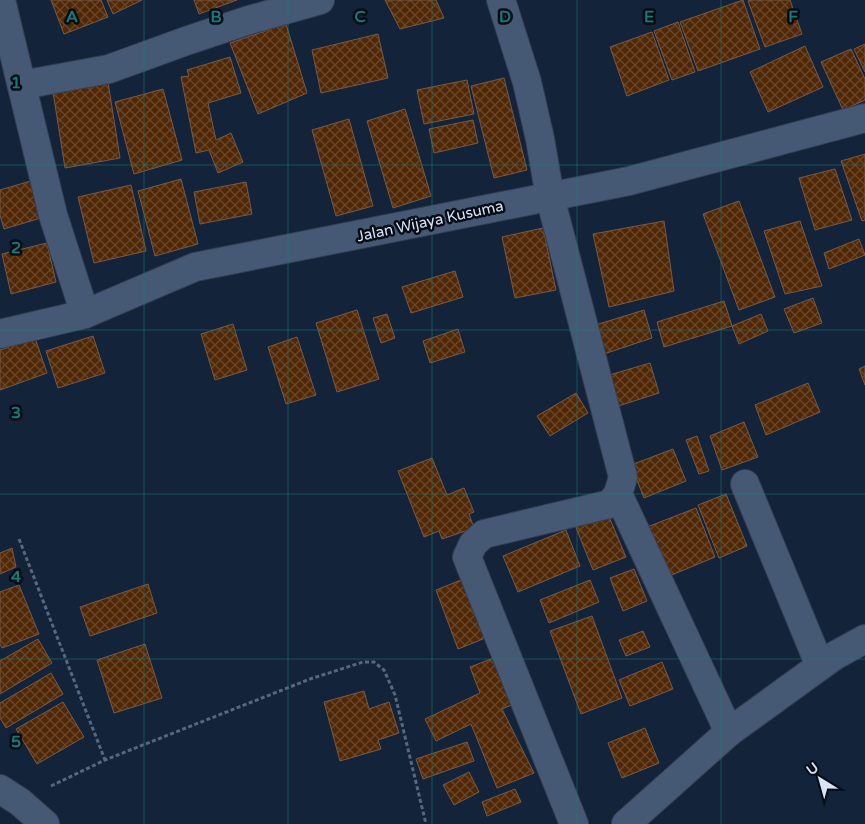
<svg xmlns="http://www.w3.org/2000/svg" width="865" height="824" font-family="'Varela Round',sans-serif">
  <defs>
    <pattern id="building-cross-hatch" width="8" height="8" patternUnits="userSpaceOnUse" patternTransform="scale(1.25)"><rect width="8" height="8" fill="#512805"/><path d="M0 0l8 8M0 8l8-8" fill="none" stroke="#69472a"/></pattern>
  </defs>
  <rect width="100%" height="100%" fill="#12233a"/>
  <g fill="url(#building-cross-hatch)" stroke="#785a46">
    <path d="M51,0h50l7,17 -44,17z"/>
    <path d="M107,0h35l-29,14z"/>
    <path d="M194,0h43l-38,14z"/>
    <path d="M385,0h51l8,18 -44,11z"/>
    <path d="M743,0l17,49 -62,22 -18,-49z"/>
    <path d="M751,0h39l12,34 -37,13 -17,-46z"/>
    <path d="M678,22l17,50 -23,8 -18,-49z"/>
    <path d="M286,24l21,69 -49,21 -28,-71z"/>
    <path d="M652,32l17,48 -42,16 -17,-49z"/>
    <path d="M378,34l10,44 -67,15 -9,-43z"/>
    <path d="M865,44v28l-11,-23z"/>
    <path d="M805,46l18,41 -55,25 -18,-40z"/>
    <path d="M851,49l14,30v21l-22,10 -22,-48z"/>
    <path d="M230,57l11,36 -33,10 8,37 15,-7 12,29 -25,11 -9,-23 -13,3 -15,-76 8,-1 -2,-6z"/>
    <path d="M504,78l23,92 -33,8 -23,-92z"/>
    <path d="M467,80l7,34 -50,10 -7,-34z"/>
    <path d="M108,82l12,76 -55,10 -12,-76z"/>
    <path d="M163,89l19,71 -48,14 -19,-72z"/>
    <path d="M405,109l26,87 -38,12 -26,-87z"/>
    <path d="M349,119l24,87 -37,10 -24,-86z"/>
    <path d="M473,120l5,23 -44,10 -5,-24z"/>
    <path d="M865,154v66l-3,1 -21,-60z"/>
    <path d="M835,169l17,51 -37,10 -16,-52z"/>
    <path d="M181,179l17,65 -43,12 -17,-65z"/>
    <path d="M34,180l10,37 -40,12 -4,-14v-25z"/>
    <path d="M246,182l6,32 -52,10 -6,-32z"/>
    <path d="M131,185l15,66 -52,12 -16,-66z"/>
    <path d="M739,201l36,96 -36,13 -36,-96z"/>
    <path d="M664,221l10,70 -65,16 -16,-73z"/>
    <path d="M800,221l22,65 -37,8 -21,-63z"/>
    <path d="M543,228l13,62 -41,8 -13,-61z"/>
    <path d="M859,239l6,16 -36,14 -5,-16z"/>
    <path d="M47,243l9,39 -45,12 -9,-40z"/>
    <path d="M455,271l8,26 -52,16 -9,-26z"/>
    <path d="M813,298l9,25 -28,10 -10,-24z"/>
    <path d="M724,301l8,25 -68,21 -7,-25z"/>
    <path d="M357,310l22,69 -42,13 -21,-69z"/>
    <path d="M644,310l8,28 -54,18 -9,-29z"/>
    <path d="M387,314l8,24 -14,5 -8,-25z"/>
    <path d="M761,314l7,17 -29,13 -7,-18z"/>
    <path d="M233,324l14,46 -32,10 -14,-46z"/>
    <path d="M458,329l7,23 -35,11 -7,-22z"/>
    <path d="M93,336l12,37 -47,15 -12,-37z"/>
    <path d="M297,337l19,58 -30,9 -18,-57z"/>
    <path d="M35,338l12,35 -47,17v-40z"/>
    <path d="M650,363l9,30 -44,14 -9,-31z"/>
    <path d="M865,366v19l-6,-16z"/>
    <path d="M808,383l12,29 -54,23 -11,-30z"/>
    <path d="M576,393l12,20 -38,23 -13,-20z"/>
    <path d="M744,422l14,35 -36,13 -12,-34z"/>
    <path d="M697,436l12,35 -10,3 -13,-34z"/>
    <path d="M673,449l13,32 -42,17 -13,-33z"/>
    <path d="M432,458l15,37 17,-7 10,24 -5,2 5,14 -32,11 -3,-8 -15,6 -26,-66z"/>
    <path d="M726,494l21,52 -28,12 -21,-53z"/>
    <path d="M696,508l19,49 -53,22 -20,-50z"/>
    <path d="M607,512l19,45 -33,13 -18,-45z"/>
    <path d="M566,530l14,36 -62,26 -15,-36z"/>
    <path d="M12,548l4,19 -16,7v-21z"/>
    <path d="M634,569l13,32 -24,10 -13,-33z"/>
    <path d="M471,576l22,59 -35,14 -22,-59z"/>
    <path d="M590,580l9,22 -50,21 -9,-23z"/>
    <path d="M148,584l9,29 -67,23 -10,-29z"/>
    <path d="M19,585l20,49 -37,14 -2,-4v-52z"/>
    <path d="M592,616l30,82 -41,16 -31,-83z"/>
    <path d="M643,631l7,16 -24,9 -7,-16z"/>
    <path d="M38,639l14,24 -52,31v-33z"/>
    <path d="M145,644l17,54 -48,15 -17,-53z"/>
    <path d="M504,654l17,47 -19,8 32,64 -37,15 -26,-64 -35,17 -11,-22 55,-26 -10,-26z"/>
    <path d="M662,662l11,27 -43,17 -11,-26z"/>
    <path d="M51,673l12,21 -57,34 -6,-10v-15z"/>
    <path d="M364,691l5,18 20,-7 10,31 -21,7 3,9 -41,12 -16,-59z"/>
    <path d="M63,702l21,35 -47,27 -21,-35z"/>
    <path d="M645,728l14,35 -37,15 -14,-35z"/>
    <path d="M467,742l7,19 -51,18 -7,-20z"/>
    <path d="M469,772l10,20 -25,13 -11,-20z"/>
    <path d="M515,789l6,13 -34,14 -5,-14z"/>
  </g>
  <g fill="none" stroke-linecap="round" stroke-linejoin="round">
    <defs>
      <g id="minor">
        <path d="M1,0l52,215 32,99"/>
        <path d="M501,0l26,82 13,57 10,58 73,280 -5,17 -8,10 -126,30 -11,10 -6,13 107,267"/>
        <path d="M22,85l87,-16 77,-28 60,-20 74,-21"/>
        <path d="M0,334l85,-20 110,-47 434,-86 236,-63"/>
        <path d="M745,484l75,182"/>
        <path d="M618,494l111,238"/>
        <path d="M0,789l20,13 25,22"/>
        <path d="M626,824l103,-92 105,-76 31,-17"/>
      </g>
    </defs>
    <use href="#minor" stroke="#353f53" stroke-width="30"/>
    <g stroke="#58677b" stroke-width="3" stroke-dasharray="4 2.5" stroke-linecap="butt">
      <path d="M19,539l86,221"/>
      <path d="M51,786l54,-26 205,-81 53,-17h11l10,8 11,25 31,129"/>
    </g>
    <use href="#minor" stroke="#465974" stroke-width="28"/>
  </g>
  <path fill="none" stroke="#197b75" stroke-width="1" stroke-opacity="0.55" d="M144,0v824M288,0v824M432,0v824M577,0v824M721,0v824M0,165h865M0,330h865M0,494h865M0,659h865"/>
  <g text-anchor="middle" stroke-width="5" stroke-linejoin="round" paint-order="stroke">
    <g font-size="15" fill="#d8e3f3" stroke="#060c17">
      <text transform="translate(430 221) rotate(-12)" y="5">Jalan Wijaya Kusuma</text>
    </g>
  </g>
  <g font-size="16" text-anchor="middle" font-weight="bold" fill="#197b75" stroke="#060c17" stroke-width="5" stroke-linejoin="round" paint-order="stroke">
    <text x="72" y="22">A</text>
    <text x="216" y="22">B</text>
    <text x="360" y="22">C</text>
    <text x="505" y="22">D</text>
    <text x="649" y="22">E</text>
    <text x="793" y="22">F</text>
    <text x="16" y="88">1</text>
    <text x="16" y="253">2</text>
    <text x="16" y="418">3</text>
    <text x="16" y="582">4</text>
    <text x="16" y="747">5</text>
  </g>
  <g transform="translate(820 779) rotate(323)" stroke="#060c17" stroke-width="4" paint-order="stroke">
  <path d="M0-4L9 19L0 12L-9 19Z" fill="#d8e3f3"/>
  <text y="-8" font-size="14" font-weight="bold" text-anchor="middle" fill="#d8e3f3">U</text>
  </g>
</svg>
